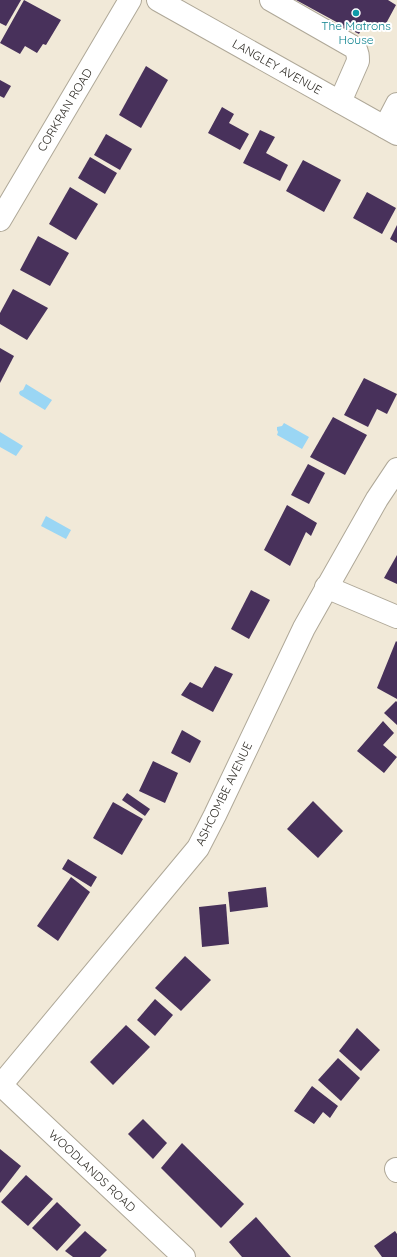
<svg xmlns="http://www.w3.org/2000/svg" width="397" height="1257" font-family="Quicksand,sans-serif">
  <rect width="100%" height="100%" fill="#f1e9d8"/>
  <g fill="#9ad6f4">
    <path d="M26,384l26,16 -7,10 -25,-15 -1,-2 1,-2 3,-1z"/>
    <path d="M284,423l25,14 -7,12 -25,-14 1,-3 -1,-2v-3l5,-1z"/>
    <path d="M0,432l23,14 -7,10 -16,-9z"/>
    <path d="M46,516l25,14 -5,9 -25,-13z"/>
  </g>
  <g fill="#48315b">
    <path d="M0,0h21l-15,26 -6,-3z"/>
    <path d="M24,0l37,20 -15,25 -3,-1 -6,9 -12,-7 -5,8 -20,-11z"/>
    <path d="M296,0h92l8,5 -14,26 -17,-9 -6,12 -10,-5 -2,3 -8,-3 3,-4z"/>
    <path d="M146,66l22,14 -27,48 -22,-13z"/>
    <path d="M0,80l11,6 -7,12 -4,-2z"/>
    <path d="M222,107l12,7 -5,9 20,11 -9,16 -32,-17z"/>
    <path d="M260,130l15,7 -9,16 22,12 -8,16 -37,-18z"/>
    <path d="M106,134l26,15 -12,21 -26,-15z"/>
    <path d="M90,157l27,16 -12,21 -27,-16z"/>
    <path d="M303,160l38,20 -17,32 -38,-21z"/>
    <path d="M70,187l28,17 -22,36 -27,-16z"/>
    <path d="M367,192l29,16 -14,26 -29,-16z"/>
    <path d="M397,225v18l-7,-4z"/>
    <path d="M38,236l31,17 -19,33 -30,-16z"/>
    <path d="M13,289l35,19 -21,32 -27,-16v-11z"/>
    <path d="M0,348l14,8 -14,27z"/>
    <path d="M364,378l33,16 -10,20 -10,-5 -9,18 -24,-12z"/>
    <path d="M333,417l34,18 -22,40 -35,-18z"/>
    <path d="M308,464l17,9 -16,31 -18,-9z"/>
    <path d="M287,505l30,18 -6,13 -5,-4 -16,34 -26,-16z"/>
    <path d="M397,555v29l-13,-6z"/>
    <path d="M251,590l19,10 -21,39 -18,-10z"/>
    <path d="M396,641l1,1v57l-20,-11z"/>
    <path d="M215,666l18,8 -20,38 -32,-17 9,-13 12,6z"/>
    <path d="M396,701l1,1v23l-13,-12z"/>
    <path d="M383,721l11,12 -11,12 14,12 -13,16 -27,-22z"/>
    <path d="M182,730l19,11 -11,22 -19,-10z"/>
    <path d="M153,761l25,12 -13,30 -26,-12z"/>
    <path d="M127,793l23,16 -5,7 -23,-16z"/>
    <path d="M313,801l30,30 -25,27 -31,-29z"/>
    <path d="M113,802l30,17 -21,36 -29,-17z"/>
    <path d="M68,859l29,18 -6,10 -29,-18z"/>
    <path d="M71,877l19,15 -32,49 -21,-15z"/>
    <path d="M266,887l2,20 -38,5 -2,-20z"/>
    <path d="M226,904l3,40 -27,3 -3,-40z"/>
    <path d="M185,956l26,24 -30,31 -26,-23z"/>
    <path d="M155,999l18,16 -18,21 -18,-16z"/>
    <path d="M126,1025l24,22 -37,38 -23,-23z"/>
    <path d="M357,1028l23,22 -19,21 -22,-20z"/>
    <path d="M338,1058l22,20 -19,23 -23,-21z"/>
    <path d="M312,1086l26,20 -8,12 -7,-6 -9,12 -20,-13z"/>
    <path d="M143,1119l24,24 -14,16 -25,-25z"/>
    <path d="M182,1143l62,61 -23,24 -60,-60z"/>
    <path d="M0,1149l21,17 -21,27z"/>
    <path d="M26,1175l27,24 -25,27 -27,-24z"/>
    <path d="M57,1202l24,23 -24,26 -25,-23z"/>
    <path d="M256,1217l35,40h-49l-13,-15z"/>
    <path d="M85,1231l22,19 -7,7h-27l-8,-6z"/>
    <path d="M395,1231l2,3v23h-15l-8,-11z"/>
  </g>
  <g fill="none" stroke-linecap="round" stroke-linejoin="round">
    <defs>
      <g id="minor">
        <path d="M158,0l239,134"/>
        <path d="M271,0l84,48c3,5 3,8 3,13l-18,41"/>
        <path d="M385,127l12,-23"/>
        <path d="M0,220l130,-220"/>
        <path d="M326,587l71,30"/>
        <path d="M0,1084l184,173"/>
        <path d="M1,1085l197,-237 17,-33 89,-187 73,-129 20,-30"/>
        <path d="M396,1169l1,2"/>
      </g>
    </defs>
    <use href="#minor" stroke="#afa898" stroke-width="24"/>
    <use href="#minor" stroke="#fff" stroke-width="22"/>
  </g>
  <circle fill="#0f9aa8" stroke="#fff" stroke-width="1.5" cx="356" cy="13" r="4"/>
  <g text-anchor="middle" stroke-width="4" stroke-linejoin="round" paint-order="stroke">
    <g font-size="12" fill="#0d838f" stroke="#fff">
      <text x="356" y="30">The Matrons<tspan x="356" dy="14">House</tspan></text>
    </g>
    <g font-size="12" fill="#2f2c26" stroke="#fff">
      <text transform="translate(277 67) rotate(29)" y="4">LANGLEY AVENUE</text>
      <text transform="translate(65 110) rotate(-59)" y="4">CORKRAN ROAD</text>
      <text transform="translate(224 794) rotate(-64)" y="4">ASHCOMBE AVENUE</text>
      <text transform="translate(92 1171) rotate(43)" y="4">WOODLANDS ROAD</text>
    </g>
  </g>
</svg>
